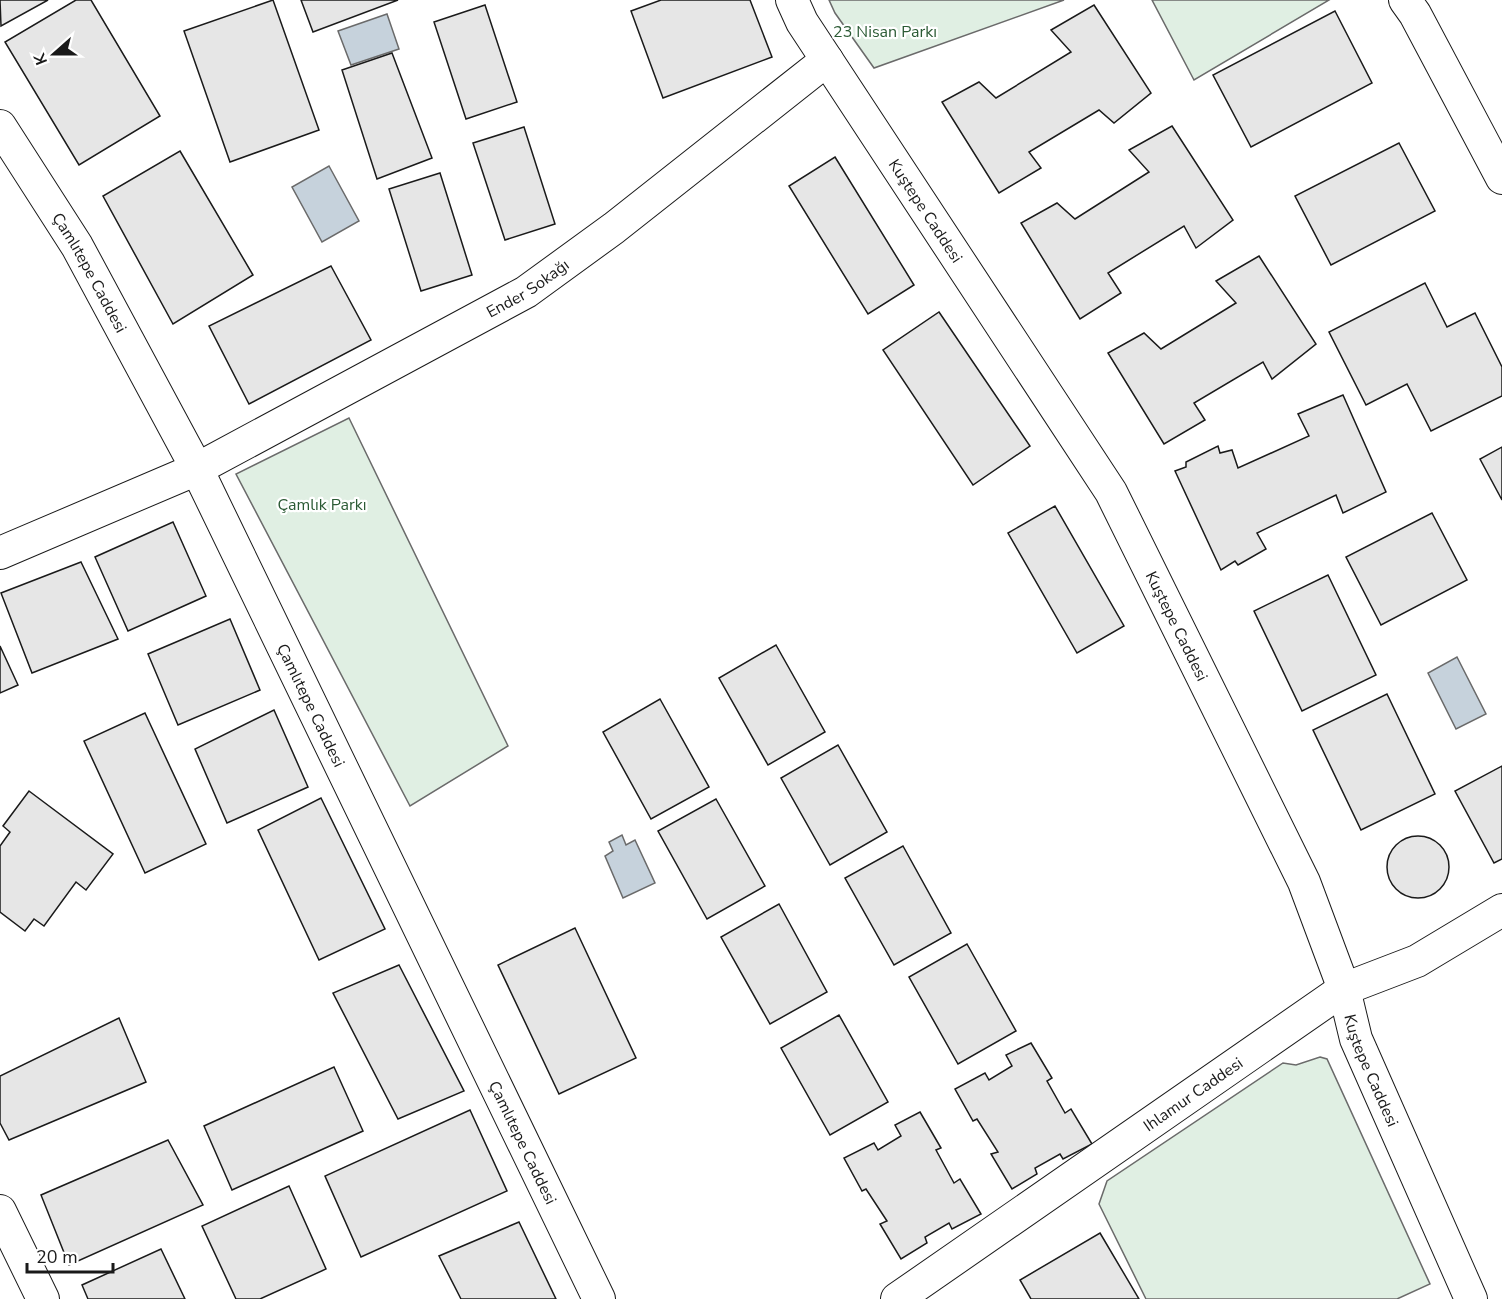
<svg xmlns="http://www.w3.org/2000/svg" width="1502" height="1299" font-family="'Nunito Sans',sans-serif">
  <rect width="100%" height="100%" fill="#fff"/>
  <g fill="#e0efe3" stroke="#6a6a6a" stroke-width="1.5">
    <path d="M829,0h235l-190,68 -39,-55z"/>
    <path d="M1152,0h177l-135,80z"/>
    <path d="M349,418l159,328 -98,60 -174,-332z"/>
    <path d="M1320,1057l7,2 103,225 -33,15h-251l-47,-95 8,-23 176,-118 13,2z"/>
  </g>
  <g fill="#c6d2dc" stroke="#6a6a6a" stroke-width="1.5">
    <path d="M387,14l12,35 -48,16 -13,-34z"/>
    <path d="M329,166l30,55 -37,21 -30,-55z"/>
    <path d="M1457,657l29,57 -30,15 -28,-56z"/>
    <path d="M622,835l4,10 9,-5 20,43 -32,15 -18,-42 8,-5 -4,-9z"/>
  </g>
  <g fill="#e6e6e6" stroke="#1a1a1a" stroke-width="1.5">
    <path d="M0,0h48l-47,26z"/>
    <path d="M76,0h15l69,116 -81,49 -74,-123z"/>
    <path d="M273,0l46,130 -89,32 -46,-131z"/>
    <path d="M301,0h97l-85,32z"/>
    <path d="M661,0h89l22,57 -109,41 -32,-87z"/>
    <path d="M485,5l32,97 -51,17 -32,-97z"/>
    <path d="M1094,5l57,88 -37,30 -15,-13 -70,42 12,16 -42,25 -57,-91 37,-20 17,16 75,-46 -20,-22z"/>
    <path d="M1335,11l37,72 -121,64 -38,-72z"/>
    <path d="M392,53l40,105 -55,21 -35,-109z"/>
    <path d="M1172,126l61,94 -37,28 -12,-22 -76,47 13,20 -41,26 -59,-96 36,-20 18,16 74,-47 -20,-22z"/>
    <path d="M524,127l31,97 -50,16 -32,-97z"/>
    <path d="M1399,143l36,68 -104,54 -36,-69z"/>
    <path d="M180,151l73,124 -80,49 -70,-128z"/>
    <path d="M835,157l79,128 -46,29 -79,-128z"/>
    <path d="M440,173l32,102 -51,16 -32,-102z"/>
    <path d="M1259,256l57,88 -44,35 -9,-17 -69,41 11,17 -41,24 -56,-91 36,-20 17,16 75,-46 -20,-22z"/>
    <path d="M331,266l40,74 -122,64 -40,-78z"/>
    <path d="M1425,283l22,44 28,-14 27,54v29l-71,35 -24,-47 -41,21 -37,-73z"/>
    <path d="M939,312l91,134 -57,39 -90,-135z"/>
    <path d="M1343,395l43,97 -43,21 -7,-18 -79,38 9,16 -28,16 -3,-4 -14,9 -46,-99 11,-4v-5l32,-16 2,7 12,-3 6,18 71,-32 -11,-22z"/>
    <path d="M1502,447v53l-22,-41z"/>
    <path d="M1055,506l69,120 -47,27 -69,-120z"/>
    <path d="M1432,513l35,67 -86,45 -35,-68z"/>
    <path d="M173,522l33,74 -78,35 -33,-74z"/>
    <path d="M81,562l37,77 -86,34 -31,-80z"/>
    <path d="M1328,575l48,100 -74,36 -48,-100z"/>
    <path d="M230,619l30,71 -82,35 -30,-71z"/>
    <path d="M776,645l49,87 -57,33 -49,-87z"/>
    <path d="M0,646l18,39 -18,8z"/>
    <path d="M1387,694l48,100 -74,36 -48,-100z"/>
    <path d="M660,699l49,88 -58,32 -48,-87z"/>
    <path d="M274,710l34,77 -81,36 -32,-74z"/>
    <path d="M145,713l61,131 -61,29 -61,-132z"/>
    <path d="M838,745l49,87 -57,33 -49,-87z"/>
    <path d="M1502,766v93l-8,4 -39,-72z"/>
    <path d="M29,791l84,63 -27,36 -10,-8 -32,44 -10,-7 -9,12 -25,-19v-66l10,-14 -7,-6z"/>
    <path d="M321,798l64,131 -66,31 -61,-130z"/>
    <path d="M716,799l49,87 -58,33 -49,-88z"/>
    <circle cx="1418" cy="867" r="31"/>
    <path d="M903,846l48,87 -57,32 -49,-87z"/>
    <path d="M779,904l48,88 -57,32 -49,-87z"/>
    <path d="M575,928l61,130 -77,36 -61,-129z"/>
    <path d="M967,944l49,87 -58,33 -49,-87z"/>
    <path d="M399,965l65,126 -66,28 -65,-126z"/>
    <path d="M839,1015l49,87 -58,33 -49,-87z"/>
    <path d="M119,1018l27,64 -137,58 -9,-17v-47z"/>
    <path d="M1031,1043l21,35 -5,3 18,32 6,-4 21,35 -29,15 -3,-5 -25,14 2,6 -25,15 -21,-35 7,-2 -21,-33 -4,2 -18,-32 30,-16 4,7 23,-14 -6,-11z"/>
    <path d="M334,1067l29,64 -131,59 -28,-64z"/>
    <path d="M470,1110l37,81 -146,66 -36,-81z"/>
    <path d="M920,1112l21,36 -5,2 18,33 6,-4 21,35 -29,15 -3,-6 -24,14 2,6 -26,16 -21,-35 7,-3 -21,-32 -4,2 -18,-33 30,-15 4,7 23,-14 -6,-11z"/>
    <path d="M168,1140l35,65 -134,60 -28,-70z"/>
    <path d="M289,1186l37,83 -66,30h-24l-34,-73z"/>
    <path d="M519,1222l37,77h-95l-22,-43z"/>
    <path d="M1100,1233l39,66h-108l-11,-19z"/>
    <path d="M161,1249l24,50h-97l-6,-14z"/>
  </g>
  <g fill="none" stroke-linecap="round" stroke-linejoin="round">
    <defs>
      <g id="minor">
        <path id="s1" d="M792,0l10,22 25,38 284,432 193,390 40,107 12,50 115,260"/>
        <path d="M1405,0l10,14 87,164"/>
        <path id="s2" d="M0,126l77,120 120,223 402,830"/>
        <path id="s3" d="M0,553l197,-84 329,-177 88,-64 213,-168"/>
        <path d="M0,1211l43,88"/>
        <path id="s4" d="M897,1299l447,-310 73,-28 85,-51"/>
      </g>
    </defs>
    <use href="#minor" stroke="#1a1a1a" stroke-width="34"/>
    <use href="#minor" stroke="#fff" stroke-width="32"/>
  </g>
  <g text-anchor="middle" stroke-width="4.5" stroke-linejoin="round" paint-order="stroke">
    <g font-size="16" fill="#2b5a34" stroke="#fff">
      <text x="885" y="37">23 Nisan Parkı</text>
      <text x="322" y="510">Çamlık Parkı</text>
    </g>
    <g font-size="16" fill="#1a1a1a" stroke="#fff">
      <text dy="6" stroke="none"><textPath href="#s1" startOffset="250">Kuştepe Caddesi</textPath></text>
      <text dy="6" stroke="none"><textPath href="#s2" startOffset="172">Çamlıtepe Caddesi</textPath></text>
      <text dy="6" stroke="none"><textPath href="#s3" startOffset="591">Ender Sokağı</textPath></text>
      <text dy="6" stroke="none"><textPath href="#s1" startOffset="736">Kuştepe Caddesi</textPath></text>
      <text dy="6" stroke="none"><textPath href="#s2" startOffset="658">Çamlıtepe Caddesi</textPath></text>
      <text dy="6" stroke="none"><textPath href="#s1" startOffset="1222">Kuştepe Caddesi</textPath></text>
      <text dy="6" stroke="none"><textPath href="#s4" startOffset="360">Ihlamur Caddesi</textPath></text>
      <text dy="6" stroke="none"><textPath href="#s2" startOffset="1144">Çamlıtepe Caddesi</textPath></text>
    </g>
  </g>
  <g transform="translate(54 54) rotate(249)" stroke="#ffffff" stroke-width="4.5" paint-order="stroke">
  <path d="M0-4.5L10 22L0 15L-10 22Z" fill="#1a1a1a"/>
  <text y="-9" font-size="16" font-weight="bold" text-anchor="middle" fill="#1a1a1a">K</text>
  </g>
  <path d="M27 1263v9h86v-9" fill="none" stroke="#1a1a1a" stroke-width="3"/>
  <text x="36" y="1263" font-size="18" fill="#1a1a1a" stroke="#ffffff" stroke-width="4.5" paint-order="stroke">20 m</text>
</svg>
